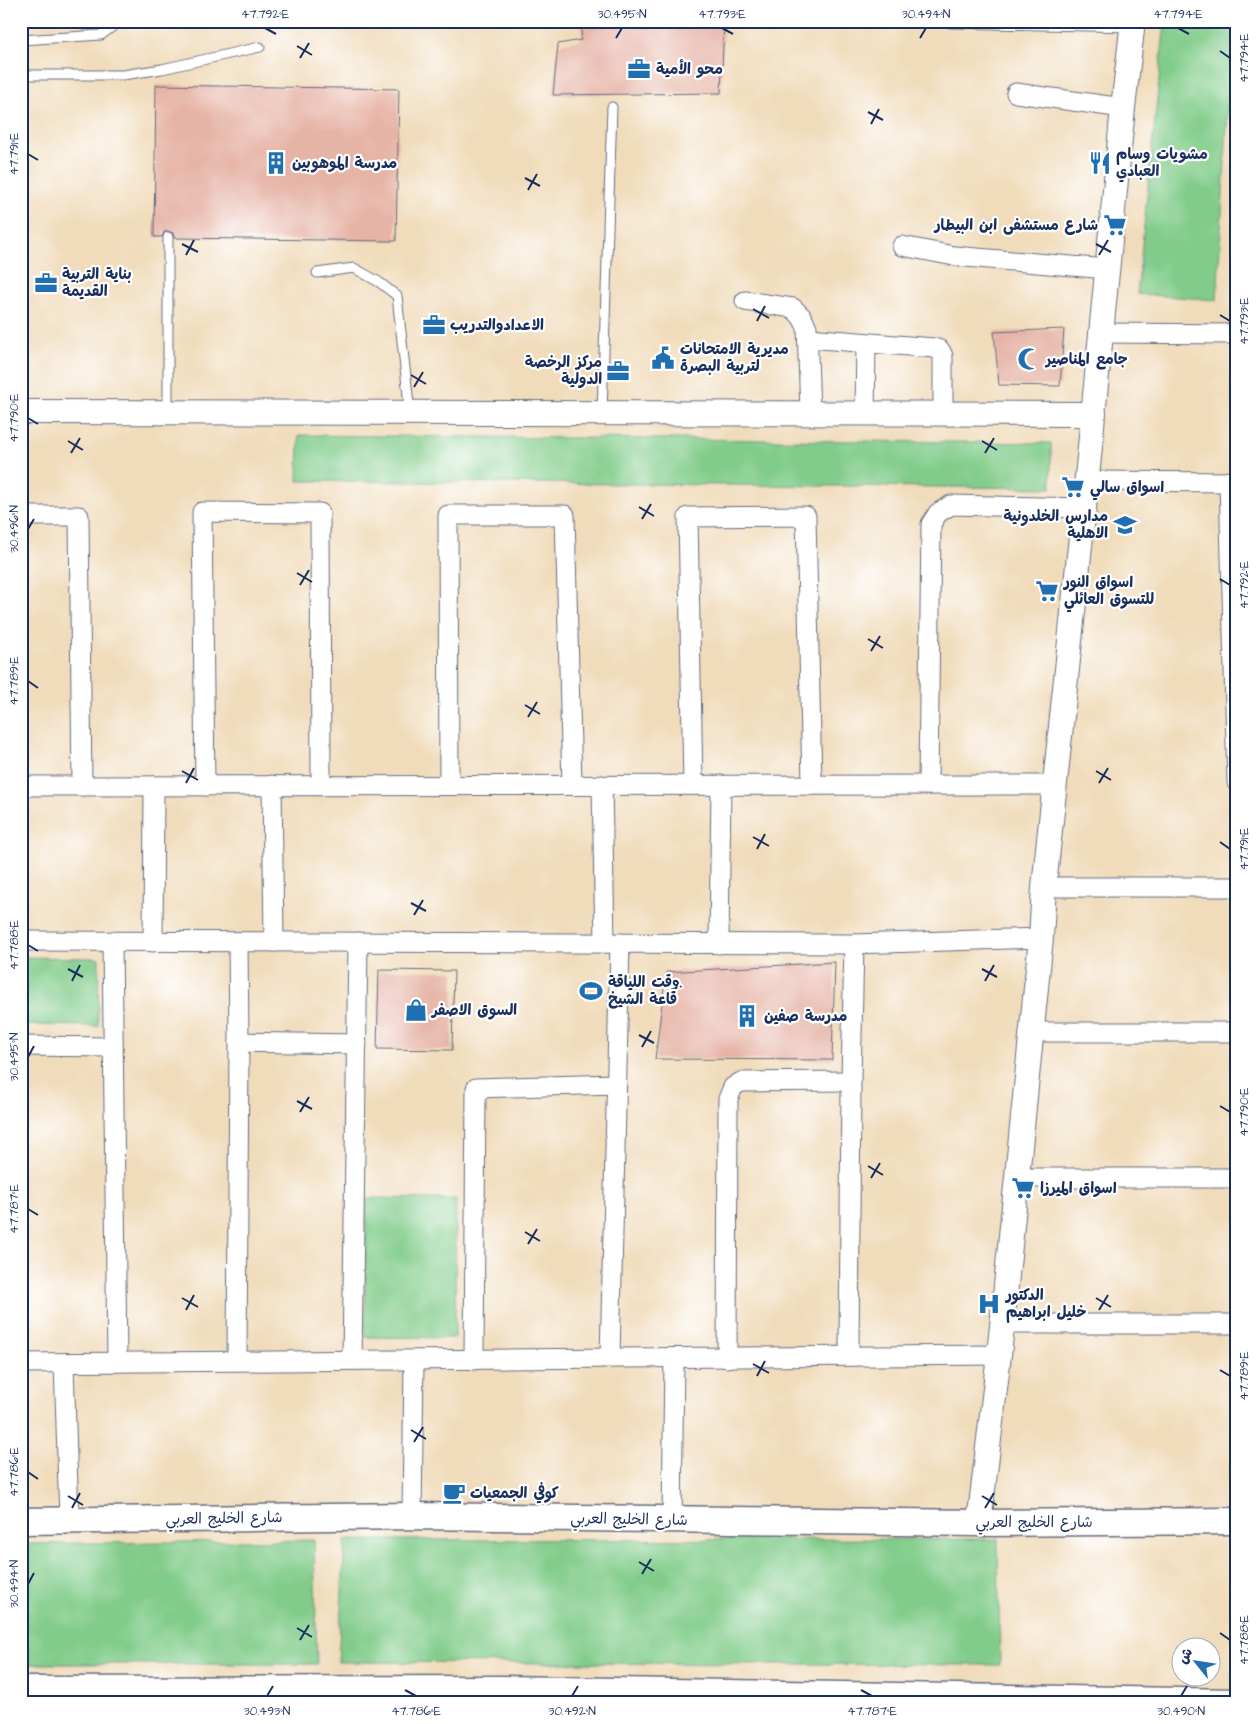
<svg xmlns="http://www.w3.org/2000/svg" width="1258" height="1724" font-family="'Architects Daughter','Playpen Sans Arabic',sans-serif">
  <rect width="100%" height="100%" fill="#fff"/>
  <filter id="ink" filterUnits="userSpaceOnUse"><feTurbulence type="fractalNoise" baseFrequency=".02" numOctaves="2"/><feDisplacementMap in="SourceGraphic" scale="10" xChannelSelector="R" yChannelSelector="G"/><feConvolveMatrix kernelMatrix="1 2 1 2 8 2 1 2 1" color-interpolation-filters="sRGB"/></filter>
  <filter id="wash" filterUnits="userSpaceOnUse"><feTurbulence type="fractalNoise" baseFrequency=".0096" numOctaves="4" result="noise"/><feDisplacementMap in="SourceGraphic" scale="20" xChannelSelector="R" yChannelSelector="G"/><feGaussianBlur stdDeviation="1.12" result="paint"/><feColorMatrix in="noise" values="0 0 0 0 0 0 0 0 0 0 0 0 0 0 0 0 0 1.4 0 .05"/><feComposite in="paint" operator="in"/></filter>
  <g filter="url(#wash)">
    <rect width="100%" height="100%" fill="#f0dbba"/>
    <g fill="#81cc8a" stroke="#4e7e74">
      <path d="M1165,21h68l-16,279 -80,-6z"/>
      <path d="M299,435l752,8v45l-753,-7z"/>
      <path d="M21,957l78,1 -1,68 -77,-1z"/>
      <path d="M366,1198l90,1 -1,139 -90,-1z"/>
      <path d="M998,1539l2,126 -662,-3 7,-122z"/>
      <path d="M314,1540l3,124h-296v-120z"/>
    </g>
    <g id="blocks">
      <g fill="#e6b4a6">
        <path d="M582,21h142l-3,72 -168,2 5,-51 23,-4z"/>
        <path d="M156,85l243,4 -3,152 -222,-3 -1,-5 -5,-2 -4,1 -2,5h-8z"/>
        <path d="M1064,329l-4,57 -61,-1 -5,-53z"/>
        <path d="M835,962l-3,98 -177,-1 11,-87z"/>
        <path d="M379,970l75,1 -2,79 -75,-1z"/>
      </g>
    </g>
  </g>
  <g filter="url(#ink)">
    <use href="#blocks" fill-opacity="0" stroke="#666b7e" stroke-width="1"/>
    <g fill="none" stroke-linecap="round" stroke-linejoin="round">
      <defs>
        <g id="service">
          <path d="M950,23l182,4"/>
          <path d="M21,40l80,-5 11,-8 4,-6"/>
          <path d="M21,75h102l39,-6 98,-22"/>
          <path d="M317,273l37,-5 25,14 18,14 13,117"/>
          <path d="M168,412v-175"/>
          <path d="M602,413l10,-306"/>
        </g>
        <g id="minor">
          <path d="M1016,93l107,15"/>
          <path d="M902,246l52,10 153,13"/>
          <path d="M745,301l48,7 8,8 6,11 3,86"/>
          <path d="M1101,333l136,1"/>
          <path d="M808,338l126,10 6,2 3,6v57"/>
          <path d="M865,413l1,-70"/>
          <path d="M1086,481l151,1"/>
          <path d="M1229,481l8,302"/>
          <path d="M21,516h58l3,270"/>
          <path d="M272,785l2,157"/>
          <path d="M449,785l-1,-270h117l7,270"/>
          <path d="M602,785l3,158"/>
          <path d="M693,785l-5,-268 118,-1 6,269"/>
          <path d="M928,785l3,-261 7,-11 13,-8 133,3"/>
          <path d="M21,786l1035,-1"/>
          <path d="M205,786l-3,-274 118,1 1,272"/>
          <path d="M1044,887h193"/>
          <path d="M21,941l833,3 187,-6"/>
          <path d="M112,941l5,421"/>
          <path d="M153,942l1,-156"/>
          <path d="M719,944l2,-159"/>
          <path d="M1031,1032h206"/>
          <path d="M239,1042l118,2"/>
          <path d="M21,1046l92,1"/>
          <path d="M1016,1178h221"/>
          <path d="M1002,1324h235"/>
          <path d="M849,1356l2,-275 3,-137"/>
          <path d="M610,1358l10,-415"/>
          <path d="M727,1358l1,-259 5,-12 8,-5 110,-1"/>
          <path d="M352,1360l6,-418"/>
          <path d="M474,1360l2,-272 141,-4"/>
          <path d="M237,1361l2,-319 -1,-100"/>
          <path d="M21,1363l978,-8"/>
          <path d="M64,1363l5,157"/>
          <path d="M412,1516l2,-156"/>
          <path d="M672,1519l2,-161"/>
        </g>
        <g id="tertiary">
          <path d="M21,412l1073,2"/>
          <path d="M979,1523l20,-168 42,-417 3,-51 40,-379 39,-400 10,-87"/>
        </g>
        <g id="secondary">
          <path d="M21,1521l391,-5 567,7 258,-2"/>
          <path d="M21,1690l482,-1 734,13"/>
        </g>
      </defs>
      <use href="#service" stroke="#666b7e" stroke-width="11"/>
      <use href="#minor" stroke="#666b7e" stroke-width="21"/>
      <use href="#tertiary" stroke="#666b7e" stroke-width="26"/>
      <use href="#secondary" stroke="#666b7e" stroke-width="29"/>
      <use href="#service" stroke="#fff" stroke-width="9"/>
      <use href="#minor" stroke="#fff" stroke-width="19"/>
      <use href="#tertiary" stroke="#fff" stroke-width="24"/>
      <use href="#secondary" stroke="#fff" stroke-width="26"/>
    </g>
  </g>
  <path fill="none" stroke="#1b2f5e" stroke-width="2" d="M265,28l11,6M722,28l11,6M1178,28l11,6M616,38l6,-10M920,38l6,-10M297,46l15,9M1220,51l10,7M300,58l9,-15M868,112l15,8M871,124l8,-15M28,154l10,6M525,178l15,8M528,190l9,-16M182,244l16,8M1096,244l15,8M186,255l8,-15M1099,255l9,-15M753,309l16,9M1220,315l10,6M757,321l8,-15M411,375l15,9M414,387l9,-15M28,418l10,6M68,441l15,9M982,441l15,9M71,453l9,-15M985,453l9,-15M639,507l15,9M642,519l9,-15M28,529l6,-10M297,573l15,9M1220,579l10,6M300,585l9,-15M868,639l15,9M871,651l9,-15M28,681l10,7M525,705l15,9M528,717l9,-15M182,771l16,9M1096,771l15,9M186,783l8,-15M1099,783l9,-15M753,837l16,9M1220,842l10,7M757,849l8,-15M411,903l15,8M414,915l9,-15M28,945l10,6M68,969l15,8M982,969l15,8M72,981l8,-16M985,981l9,-16M639,1035l15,8M642,1047l9,-16M28,1057l6,-11M297,1101l15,8M1220,1106l10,6M300,1112l9,-15M868,1166l15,9M871,1178l9,-15M28,1209l10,6M525,1232l15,9M528,1244l9,-15M182,1298l16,9M1096,1298l15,9M186,1310l8,-15M1099,1310l9,-15M753,1364l16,9M1220,1370l10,6M757,1376l8,-15M411,1430l15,9M414,1442l9,-15M28,1472l10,7M68,1496l15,9M982,1496l15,9M72,1508l8,-15M985,1508l9,-15M639,1562l15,9M642,1574l9,-15M28,1584l6,-11M297,1628l15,9M1220,1633l10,7M300,1640l9,-15M405,1690l11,6M861,1690l11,6M267,1696l6,-10M572,1696l6,-10M1181,1696l6,-10"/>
  <defs>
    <symbol id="office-bare" viewBox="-9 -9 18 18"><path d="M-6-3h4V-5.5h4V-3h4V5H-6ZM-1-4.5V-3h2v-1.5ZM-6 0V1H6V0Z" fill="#1f6fb2" stroke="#fff" stroke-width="2.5" paint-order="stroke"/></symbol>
    <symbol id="building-bare" viewBox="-9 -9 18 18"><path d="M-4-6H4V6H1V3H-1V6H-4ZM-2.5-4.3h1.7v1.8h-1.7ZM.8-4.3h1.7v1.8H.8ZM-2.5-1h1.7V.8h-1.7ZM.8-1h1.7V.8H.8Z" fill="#1f6fb2" stroke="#fff" stroke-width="2.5" paint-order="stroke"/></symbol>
    <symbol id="restaurant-bare" viewBox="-9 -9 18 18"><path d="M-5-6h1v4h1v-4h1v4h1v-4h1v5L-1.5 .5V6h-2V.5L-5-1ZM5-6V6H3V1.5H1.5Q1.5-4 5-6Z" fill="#1f6fb2" stroke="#fff" stroke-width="2.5" paint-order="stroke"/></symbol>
    <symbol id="supermarket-bare" viewBox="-9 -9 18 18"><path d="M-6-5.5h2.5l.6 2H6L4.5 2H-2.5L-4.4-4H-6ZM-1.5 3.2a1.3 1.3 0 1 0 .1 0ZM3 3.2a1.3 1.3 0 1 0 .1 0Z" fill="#1f6fb2" stroke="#fff" stroke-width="2.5" paint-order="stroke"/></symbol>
    <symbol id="civic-bare" viewBox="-9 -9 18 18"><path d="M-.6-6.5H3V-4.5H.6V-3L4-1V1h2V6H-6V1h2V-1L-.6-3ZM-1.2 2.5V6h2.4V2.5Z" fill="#1f6fb2" stroke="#fff" stroke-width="2.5" paint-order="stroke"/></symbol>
    <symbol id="mosque-bare" viewBox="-9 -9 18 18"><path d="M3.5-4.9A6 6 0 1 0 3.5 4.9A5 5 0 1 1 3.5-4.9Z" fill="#1f6fb2" stroke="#fff" stroke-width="2.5" paint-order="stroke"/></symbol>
    <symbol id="school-bare" viewBox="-9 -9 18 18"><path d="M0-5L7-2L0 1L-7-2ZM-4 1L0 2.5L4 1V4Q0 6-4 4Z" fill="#1f6fb2" stroke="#fff" stroke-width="2.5" paint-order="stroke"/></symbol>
    <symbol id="stadium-bare" viewBox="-9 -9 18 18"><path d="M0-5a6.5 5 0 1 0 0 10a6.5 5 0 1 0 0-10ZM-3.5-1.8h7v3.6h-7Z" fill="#1f6fb2" stroke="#fff" stroke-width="2.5" paint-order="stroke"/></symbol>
    <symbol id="shop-bare" viewBox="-9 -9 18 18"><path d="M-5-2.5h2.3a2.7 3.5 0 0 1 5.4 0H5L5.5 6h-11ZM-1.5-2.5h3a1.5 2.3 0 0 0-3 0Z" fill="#1f6fb2" stroke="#fff" stroke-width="2.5" paint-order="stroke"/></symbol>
    <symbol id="hospital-bare" viewBox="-9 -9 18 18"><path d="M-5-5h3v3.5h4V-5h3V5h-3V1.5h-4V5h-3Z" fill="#1f6fb2" stroke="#fff" stroke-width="2.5" paint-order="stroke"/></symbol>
    <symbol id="cafe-bare" viewBox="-9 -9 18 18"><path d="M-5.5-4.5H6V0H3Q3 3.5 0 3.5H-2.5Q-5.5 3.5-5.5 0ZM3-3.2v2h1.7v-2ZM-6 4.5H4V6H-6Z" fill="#1f6fb2" stroke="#fff" stroke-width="2.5" paint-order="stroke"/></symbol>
  </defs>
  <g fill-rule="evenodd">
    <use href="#office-bare" x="623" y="53" width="32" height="32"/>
    <use href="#building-bare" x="260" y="147" width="32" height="32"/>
    <use href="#restaurant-bare" x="1084" y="147" width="32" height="32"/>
    <use href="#supermarket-bare" x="1099" y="209" width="32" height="32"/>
    <use href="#office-bare" x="30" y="267" width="32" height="32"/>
    <use href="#office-bare" x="418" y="309" width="32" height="32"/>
    <use href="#civic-bare" x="647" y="342" width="32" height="32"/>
    <use href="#mosque-bare" x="1013" y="343" width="32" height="32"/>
    <use href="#office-bare" x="602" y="355" width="32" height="32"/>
    <use href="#supermarket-bare" x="1057" y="471" width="32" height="32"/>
    <use href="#school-bare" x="1109" y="509" width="32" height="32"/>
    <use href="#supermarket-bare" x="1031" y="575" width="32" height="32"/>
    <use href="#stadium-bare" x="575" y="975" width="32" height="32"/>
    <use href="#shop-bare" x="400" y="994" width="32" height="32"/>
    <use href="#building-bare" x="731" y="1000" width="32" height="32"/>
    <use href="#supermarket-bare" x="1007" y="1172" width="32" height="32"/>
    <use href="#hospital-bare" x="973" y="1288" width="32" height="32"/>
    <use href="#cafe-bare" x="438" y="1477" width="32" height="32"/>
  </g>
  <g text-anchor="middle" stroke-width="4.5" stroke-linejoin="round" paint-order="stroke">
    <g font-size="15" font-weight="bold" fill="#1b2f5e" stroke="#fff" text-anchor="start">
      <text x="656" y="74">محو الأمية</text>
      <text x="1116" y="159">مشويات وسام<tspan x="1116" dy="17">العبادي</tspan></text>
      <text x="292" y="168">مدرسة الموهوبين</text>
      <text x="1098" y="230" text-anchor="end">شارع مستشفى ابن البيطار</text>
      <text x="62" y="279">بناية التربية<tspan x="62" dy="17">القديمة</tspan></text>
      <text x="450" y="330">الاعدادوالتدريب</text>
      <text x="680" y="354">مديرية الامتحانات<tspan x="680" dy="17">لتربية البصرة</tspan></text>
      <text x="1046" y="364">جامع المناصير</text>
      <text x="602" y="367" text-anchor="end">مركز الرخصة<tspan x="602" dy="17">الدولية</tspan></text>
      <text x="1090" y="492">اسواق سالي</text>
      <text x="1108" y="521" text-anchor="end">مدارس الخلدونية<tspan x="1108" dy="17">الاهلية</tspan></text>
      <text x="1064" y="587">اسواق النور<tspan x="1064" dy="17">للتسوق العائلي</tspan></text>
      <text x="608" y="987">وقت اللياقة.<tspan x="608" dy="17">قاعة الشيخ</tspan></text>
      <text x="432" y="1015">السوق الاصفر</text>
      <text x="764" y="1021">مدرسة صفين</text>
      <text x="1040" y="1193">اسواق الميرزا</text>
      <text x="1006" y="1300">الدكتور<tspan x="1006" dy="17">خليل ابراهيم</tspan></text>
      <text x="470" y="1498">كوفي الجمعيات</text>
    </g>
    <g font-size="15" fill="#1b2f5e" stroke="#fff">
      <text transform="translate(224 1518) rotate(-1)" y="5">شارع الخليج العربي</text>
      <text transform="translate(629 1519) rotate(1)" y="5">شارع الخليج العربي</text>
      <text x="1034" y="1527">شارع الخليج العربي</text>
    </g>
  </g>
  <rect width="1258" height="1724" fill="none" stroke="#fff" stroke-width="55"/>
  <g transform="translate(1196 1662) rotate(300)"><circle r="24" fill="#ffffff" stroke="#a4acbf"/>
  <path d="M0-4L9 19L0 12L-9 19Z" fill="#1f6fb2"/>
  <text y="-8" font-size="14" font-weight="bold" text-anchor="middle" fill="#1b2f5e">ش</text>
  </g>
  <rect x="28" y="28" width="1202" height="1668" fill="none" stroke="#1b2f5e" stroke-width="2"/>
  <g font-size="12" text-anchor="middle" fill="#1b2f5e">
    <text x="265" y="18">47.792°E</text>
    <text x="622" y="18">30.495°N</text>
    <text x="722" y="18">47.793°E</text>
    <text x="926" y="18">30.494°N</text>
    <text x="1178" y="18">47.794°E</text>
    <text transform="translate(1244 58) rotate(-90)" y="4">47.794°E</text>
    <text transform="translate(14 154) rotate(-90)" y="4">47.791°E</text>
    <text transform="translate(1244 321) rotate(-90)" y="4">47.793°E</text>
    <text transform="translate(14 418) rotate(-90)" y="4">47.790°E</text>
    <text transform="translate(14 529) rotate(-90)" y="4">30.496°N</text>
    <text transform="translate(1244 585) rotate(-90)" y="4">47.792°E</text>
    <text transform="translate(14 681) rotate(-90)" y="4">47.789°E</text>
    <text transform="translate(1244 849) rotate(-90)" y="4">47.791°E</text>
    <text transform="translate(14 945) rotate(-90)" y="4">47.788°E</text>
    <text transform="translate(14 1057) rotate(-90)" y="4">30.495°N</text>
    <text transform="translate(1244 1112) rotate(-90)" y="4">47.790°E</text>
    <text transform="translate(14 1209) rotate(-90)" y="4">47.787°E</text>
    <text transform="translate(1244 1376) rotate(-90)" y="4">47.789°E</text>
    <text transform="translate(14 1472) rotate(-90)" y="4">47.786°E</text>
    <text transform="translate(14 1584) rotate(-90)" y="4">30.494°N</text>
    <text transform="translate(1244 1640) rotate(-90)" y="4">47.788°E</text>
    <text x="267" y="1715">30.493°N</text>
    <text x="416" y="1715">47.786°E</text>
    <text x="572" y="1715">30.492°N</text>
    <text x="872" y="1715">47.787°E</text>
    <text x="1181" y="1715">30.490°N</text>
  </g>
</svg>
